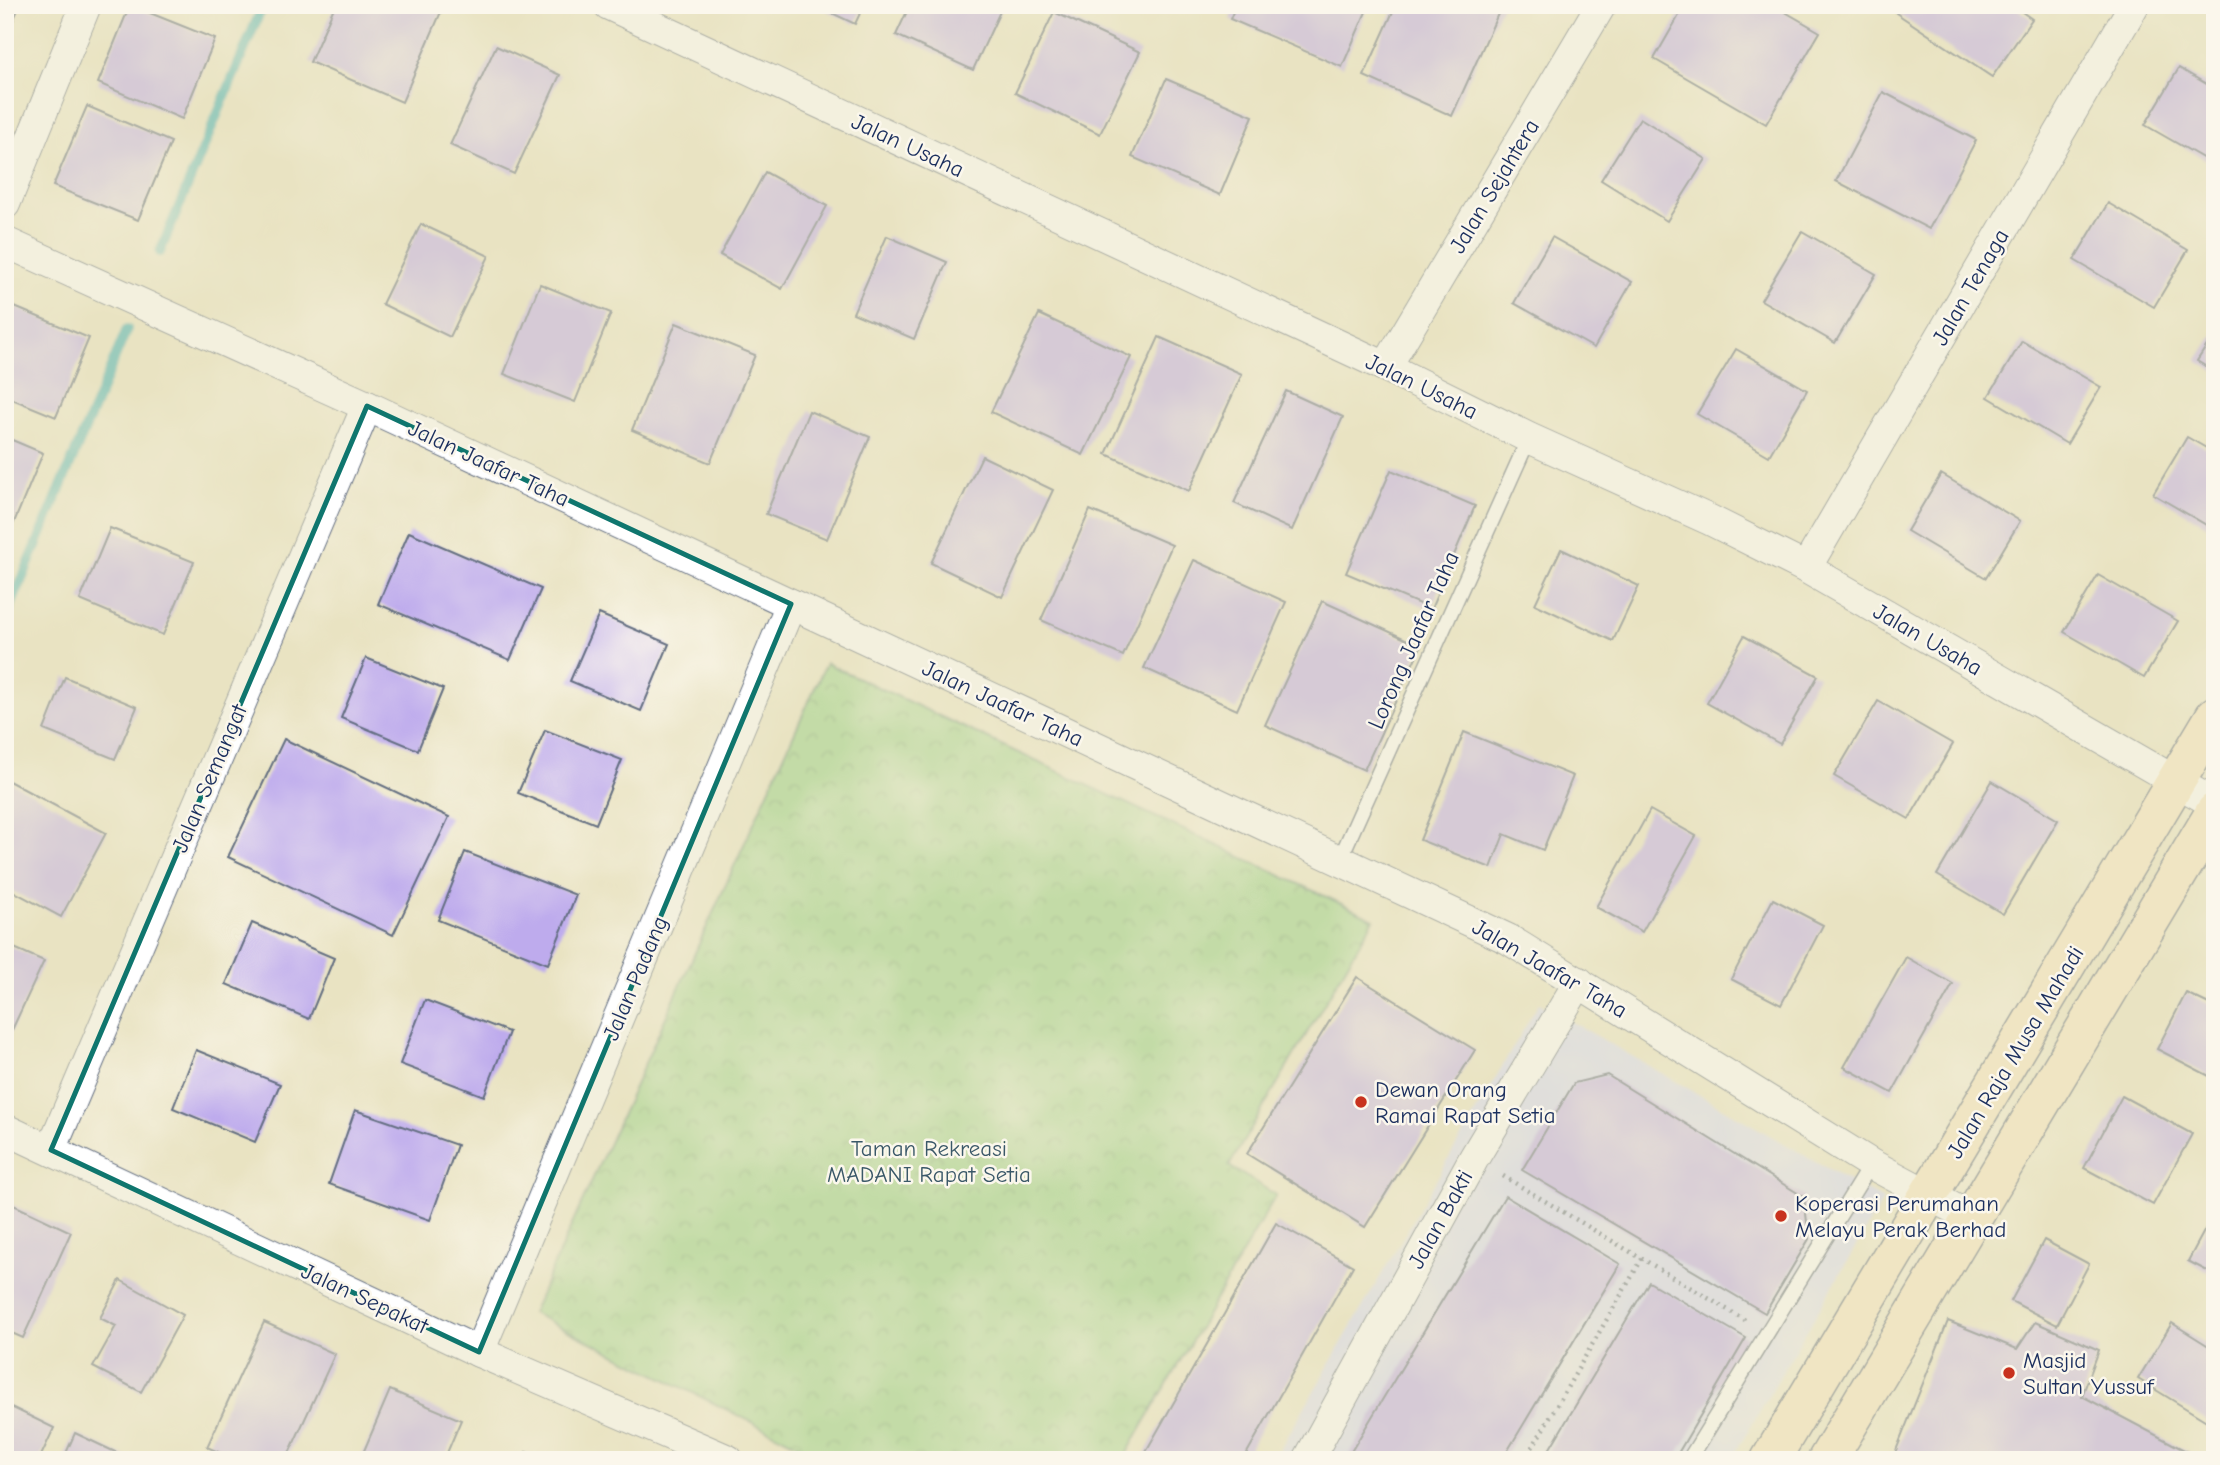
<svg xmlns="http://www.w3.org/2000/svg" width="2220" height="1465" font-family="'Comic Neue',sans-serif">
  <defs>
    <pattern id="park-crowns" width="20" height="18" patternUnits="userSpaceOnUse" patternTransform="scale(1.75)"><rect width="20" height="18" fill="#95d185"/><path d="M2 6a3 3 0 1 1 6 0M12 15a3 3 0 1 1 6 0" fill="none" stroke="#79aa70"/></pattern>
  </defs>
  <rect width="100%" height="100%" fill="#fbf7ec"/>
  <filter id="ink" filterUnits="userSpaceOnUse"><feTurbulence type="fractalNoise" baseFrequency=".0143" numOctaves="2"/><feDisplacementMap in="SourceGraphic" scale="14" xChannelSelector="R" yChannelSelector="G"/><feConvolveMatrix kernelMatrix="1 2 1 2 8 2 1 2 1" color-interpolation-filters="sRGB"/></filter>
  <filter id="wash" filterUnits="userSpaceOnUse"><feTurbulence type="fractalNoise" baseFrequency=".00686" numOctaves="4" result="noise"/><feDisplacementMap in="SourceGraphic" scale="28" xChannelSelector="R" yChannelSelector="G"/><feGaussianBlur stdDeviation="1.57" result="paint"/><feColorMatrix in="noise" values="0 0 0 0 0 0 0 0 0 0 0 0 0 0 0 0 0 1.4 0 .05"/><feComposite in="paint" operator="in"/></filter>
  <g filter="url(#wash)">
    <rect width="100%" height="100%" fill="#e9e3c2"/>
    <path fill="#d4d8f9" d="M1539,1003l344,197 -152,260h-457z"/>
    <path fill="url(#park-crowns)" stroke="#588072" stroke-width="2" d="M826,663l548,256 -145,247 47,29 -153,265h-295l-296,-147z"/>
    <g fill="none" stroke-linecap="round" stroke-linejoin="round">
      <g stroke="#3caeb4" stroke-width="10">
        <path d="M160,252l103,-247"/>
        <path d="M5,620l122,-291"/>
      </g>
    </g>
    <g id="blocks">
      <g fill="#beabed">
        <path d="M5,5h15l-15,34z"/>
        <path d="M130,5l85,34 -33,80 -84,-36z"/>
        <path d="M335,5h109l-42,97 -92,-40z"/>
        <path d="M815,5h49l-9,19z"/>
        <path d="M910,5h93l-30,65 -77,-35z"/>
        <path d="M1236,5h133l-27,62 -112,-48z"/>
        <path d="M1396,5h106l-50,111 -88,-40z"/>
        <path d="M1685,5h88l47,27 -54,92 -112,-65z"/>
        <path d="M1901,5h111l20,14 -40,58 -96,-64z"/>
        <path d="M1054,12l86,40 -40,82 -85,-41z"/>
        <path d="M496,46l64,29 -46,99 -64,-29z"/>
        <path d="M2179,68l36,21v76l-70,-40z"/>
        <path d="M1166,79l87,37 -33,79 -88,-38z"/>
        <path d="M1883,92l93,48 -47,89 -93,-48z"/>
        <path d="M87,106l84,36 -33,78 -85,-34z"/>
        <path d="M1640,118l66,41 -39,62 -66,-41z"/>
        <path d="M765,172l62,34 -45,83 -62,-34z"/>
        <path d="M2108,203l80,47 -34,57 -80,-47z"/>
        <path d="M421,224l68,32 -39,81 -68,-33z"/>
        <path d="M1802,231l74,43 -41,69 -74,-43z"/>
        <path d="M887,236l60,26 -33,77 -61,-26z"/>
        <path d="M1552,237l80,45 -38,66 -80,-45z"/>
        <path d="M540,284l71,29 -36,89 -71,-28z"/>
        <path d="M5,303l84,35 -33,79 -51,-21z"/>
        <path d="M1039,314l92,43 -48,98 -92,-43z"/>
        <path d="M676,323l79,32 -45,108 -78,-33z"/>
        <path d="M2215,333v39l-18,-11z"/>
        <path d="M1159,337l83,37 -53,117 -83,-37z"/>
        <path d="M2022,341l79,46 -34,57 -79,-47z"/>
        <path d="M1736,349l71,41 -38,66 -72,-42z"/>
        <path d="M1286,391l57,26 -51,113 -58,-27z"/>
        <path d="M809,411l61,26 -43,102 -61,-25z"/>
        <path d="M5,437l38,16 -33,79 -5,-2z"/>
        <path d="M2187,437l28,16v77l-62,-36z"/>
        <path d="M982,456l71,34 -51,107 -71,-34z"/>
        <path d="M1391,470l84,36 -44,103 -85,-36z"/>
        <path d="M1941,474l79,47 -34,57 -79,-47z"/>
        <path d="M1090,510l82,35 -49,111 -82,-36z"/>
        <path d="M110,528l84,34 -31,73 -83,-35z"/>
        <path d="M409,532l132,57 -31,71 -132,-56z"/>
        <path d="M1561,549l78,37 -26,55 -78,-37z"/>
        <path d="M1194,560l92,42 -49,108 -93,-42z"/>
        <path d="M2098,575l80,46 -34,57 -80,-46z"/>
        <path d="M1322,601l99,45 -57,124 -99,-45z"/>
        <path d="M599,614l70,30 -28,67 -71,-30z"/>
        <path d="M1744,636l74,40 -38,68 -73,-41z"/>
        <path d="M366,658l77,31 -25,61 -77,-32z"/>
        <path d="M65,677l72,30 -22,52 -71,-29z"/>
        <path d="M1878,701l75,43 -44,75 -75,-43z"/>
        <path d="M545,730l77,30 -26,64 -78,-31z"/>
        <path d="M1464,732l109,44 -30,74 -39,-16 -13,34 -71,-28z"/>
        <path d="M284,739l165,78 -56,118 -165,-78z"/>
        <path d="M5,779l101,54 -45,84 -56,-30z"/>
        <path d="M1992,781l66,39 -55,94 -66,-39z"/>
        <path d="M1650,810l46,26 -54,96 -46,-25z"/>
        <path d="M465,852l111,43 -28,69 -110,-44z"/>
        <path d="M1773,899l50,26 -42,80 -50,-26z"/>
        <path d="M252,923l82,35 -25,61 -83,-35z"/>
        <path d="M5,944l39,17 -39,84z"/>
        <path d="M1906,957l47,27 -61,109 -48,-26z"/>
        <path d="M1357,977l118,73 -110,177 -118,-73z"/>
        <path d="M2186,993l29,14v72l-58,-30z"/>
        <path d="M425,1000l84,32 -25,64 -84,-32z"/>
        <path d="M196,1050l84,34 -25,58 -82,-34z"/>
        <path d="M1607,1075l197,122 5,42 -44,74 -243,-143 52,-87z"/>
        <path d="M2122,1096l70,38 -39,71 -69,-37z"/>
        <path d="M355,1110l102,35 -27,75 -101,-36z"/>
        <path d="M1505,1196l115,68 -118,196h-156z"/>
        <path d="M5,1201l66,31 -48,106 -18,-8z"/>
        <path d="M2215,1211v64l-27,-14z"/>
        <path d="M1276,1223l77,43 -110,194h-102z"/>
        <path d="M2044,1240l45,24 -32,61 -46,-24z"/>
        <path d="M120,1280l63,35 -42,77 -48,-25 23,-41 -16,-8z"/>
        <path d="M1649,1282l97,56 -72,122h-131z"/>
        <path d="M1948,1321l69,28 18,-27 64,28 -17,46 121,64h-306l-4,-2z"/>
        <path d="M264,1322l71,32 -49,106h-50l-29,-13z"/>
        <path d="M2172,1323l43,27v72l-2,3 -75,-46z"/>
        <path d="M390,1390l71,30 -17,40h-84z"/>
        <path d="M5,1404l49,24 -15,32h-34z"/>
        <path d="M75,1433l57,27h-69z"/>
        <path d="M526,1452l18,8h-21z"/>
      </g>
    </g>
  </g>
  <g filter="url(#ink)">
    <use href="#blocks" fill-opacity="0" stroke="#636e81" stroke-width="2"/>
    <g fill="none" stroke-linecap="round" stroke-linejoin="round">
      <defs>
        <g id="service">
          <path d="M1339,861l190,-423"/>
          <path d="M1689,1460l182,-296"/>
        </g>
        <g id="minor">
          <path d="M609,5l777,362 143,71 181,82 96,48 409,236"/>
          <path d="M5,204l81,-199"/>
          <path d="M5,242l362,164 1141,533 363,225 101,54"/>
          <path d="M1386,367l215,-362"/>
          <path d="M1806,568l328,-563"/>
          <path d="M5,1129l474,223 249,108"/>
          <path d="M51,1150l316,-744"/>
          <path d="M479,1352l312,-748"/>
          <path d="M1308,1460l166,-302 105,-176"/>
        </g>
        <g id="secondary">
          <path d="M1770,1460l445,-744"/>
          <path d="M1827,1460l388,-648"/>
        </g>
      </defs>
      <use href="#service" stroke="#636e81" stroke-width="17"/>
      <use href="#minor" stroke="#636e81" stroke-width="32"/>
      <use href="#secondary" stroke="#636e81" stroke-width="41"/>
      <g stroke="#636e81" stroke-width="4.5" stroke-dasharray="2 5" stroke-linecap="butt">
        <path d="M1503,1176l242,144"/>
        <path d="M1525,1460l117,-201"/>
      </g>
      <use href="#service" stroke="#fff" stroke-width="14"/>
      <use href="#minor" stroke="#fff" stroke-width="30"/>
      <use href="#secondary" stroke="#f9e7c3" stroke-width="38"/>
    </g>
  </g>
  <path d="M0 0H2220V1465H0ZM367,406l424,198 -312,748 -428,-202z" fill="#e9e3c2" fill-opacity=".55" fill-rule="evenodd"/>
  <path fill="none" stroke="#0f766e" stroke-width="5" stroke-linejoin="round" d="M367,406l424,198 -312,748 -428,-202z"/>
  <g fill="#c8321e" stroke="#fbf7ec" stroke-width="2.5">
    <circle cx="1361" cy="1102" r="7"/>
    <circle cx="1781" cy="1216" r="7"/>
    <circle cx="2009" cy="1373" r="7"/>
  </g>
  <g text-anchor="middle" stroke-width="5" stroke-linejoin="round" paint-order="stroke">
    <g font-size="23" fill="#1b2f5e" stroke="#fbf7ec">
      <text transform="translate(908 145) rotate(25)" y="8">Jalan Usaha</text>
      <text transform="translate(1494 186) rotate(-59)" y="8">Jalan Sejahtera</text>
      <text transform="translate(1970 287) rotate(-60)" y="8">Jalan Tenaga</text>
      <text transform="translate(1422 386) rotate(26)" y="8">Jalan Usaha</text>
      <text transform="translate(489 463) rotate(25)" y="8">Jalan Jaafar Taha</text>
      <text transform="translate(1928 639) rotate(30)" y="8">Jalan Usaha</text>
      <text transform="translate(1413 640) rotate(-66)" y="8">Lorong Jaafar Taha</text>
      <text transform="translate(1003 703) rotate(25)" y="8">Jalan Jaafar Taha</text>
      <text transform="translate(209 778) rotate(-67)" y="8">Jalan Semangat</text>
      <text transform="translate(1550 968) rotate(30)" y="8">Jalan Jaafar Taha</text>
      <text transform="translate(635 978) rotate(-67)" y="8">Jalan Padang</text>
      <text transform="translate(2015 1052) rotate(-59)" y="8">Jalan Raja Musa Mahadi</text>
      <text transform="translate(1440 1219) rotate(-61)" y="8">Jalan Bakti</text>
      <text transform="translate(365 1298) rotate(25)" y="8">Jalan Sepakat</text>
    </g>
    <g font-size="23" fill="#1b2f5e" stroke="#fbf7ec" text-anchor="start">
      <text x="1375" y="1097">Dewan Orang<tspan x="1375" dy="26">Ramai Rapat Setia</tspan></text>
      <text x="1795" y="1211">Koperasi Perumahan<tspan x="1795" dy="26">Melayu Perak Berhad</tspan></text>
      <text x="2023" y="1368">Masjid<tspan x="2023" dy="26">Sultan Yussuf</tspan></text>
    </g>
    <g font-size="23" fill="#3a5868" stroke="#fbf7ec">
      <text x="929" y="1156">Taman Rekreasi<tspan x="929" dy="26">MADANI Rapat Setia</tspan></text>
    </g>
  </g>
  <rect width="2220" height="1465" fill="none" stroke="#fbf7ec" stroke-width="28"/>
</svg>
